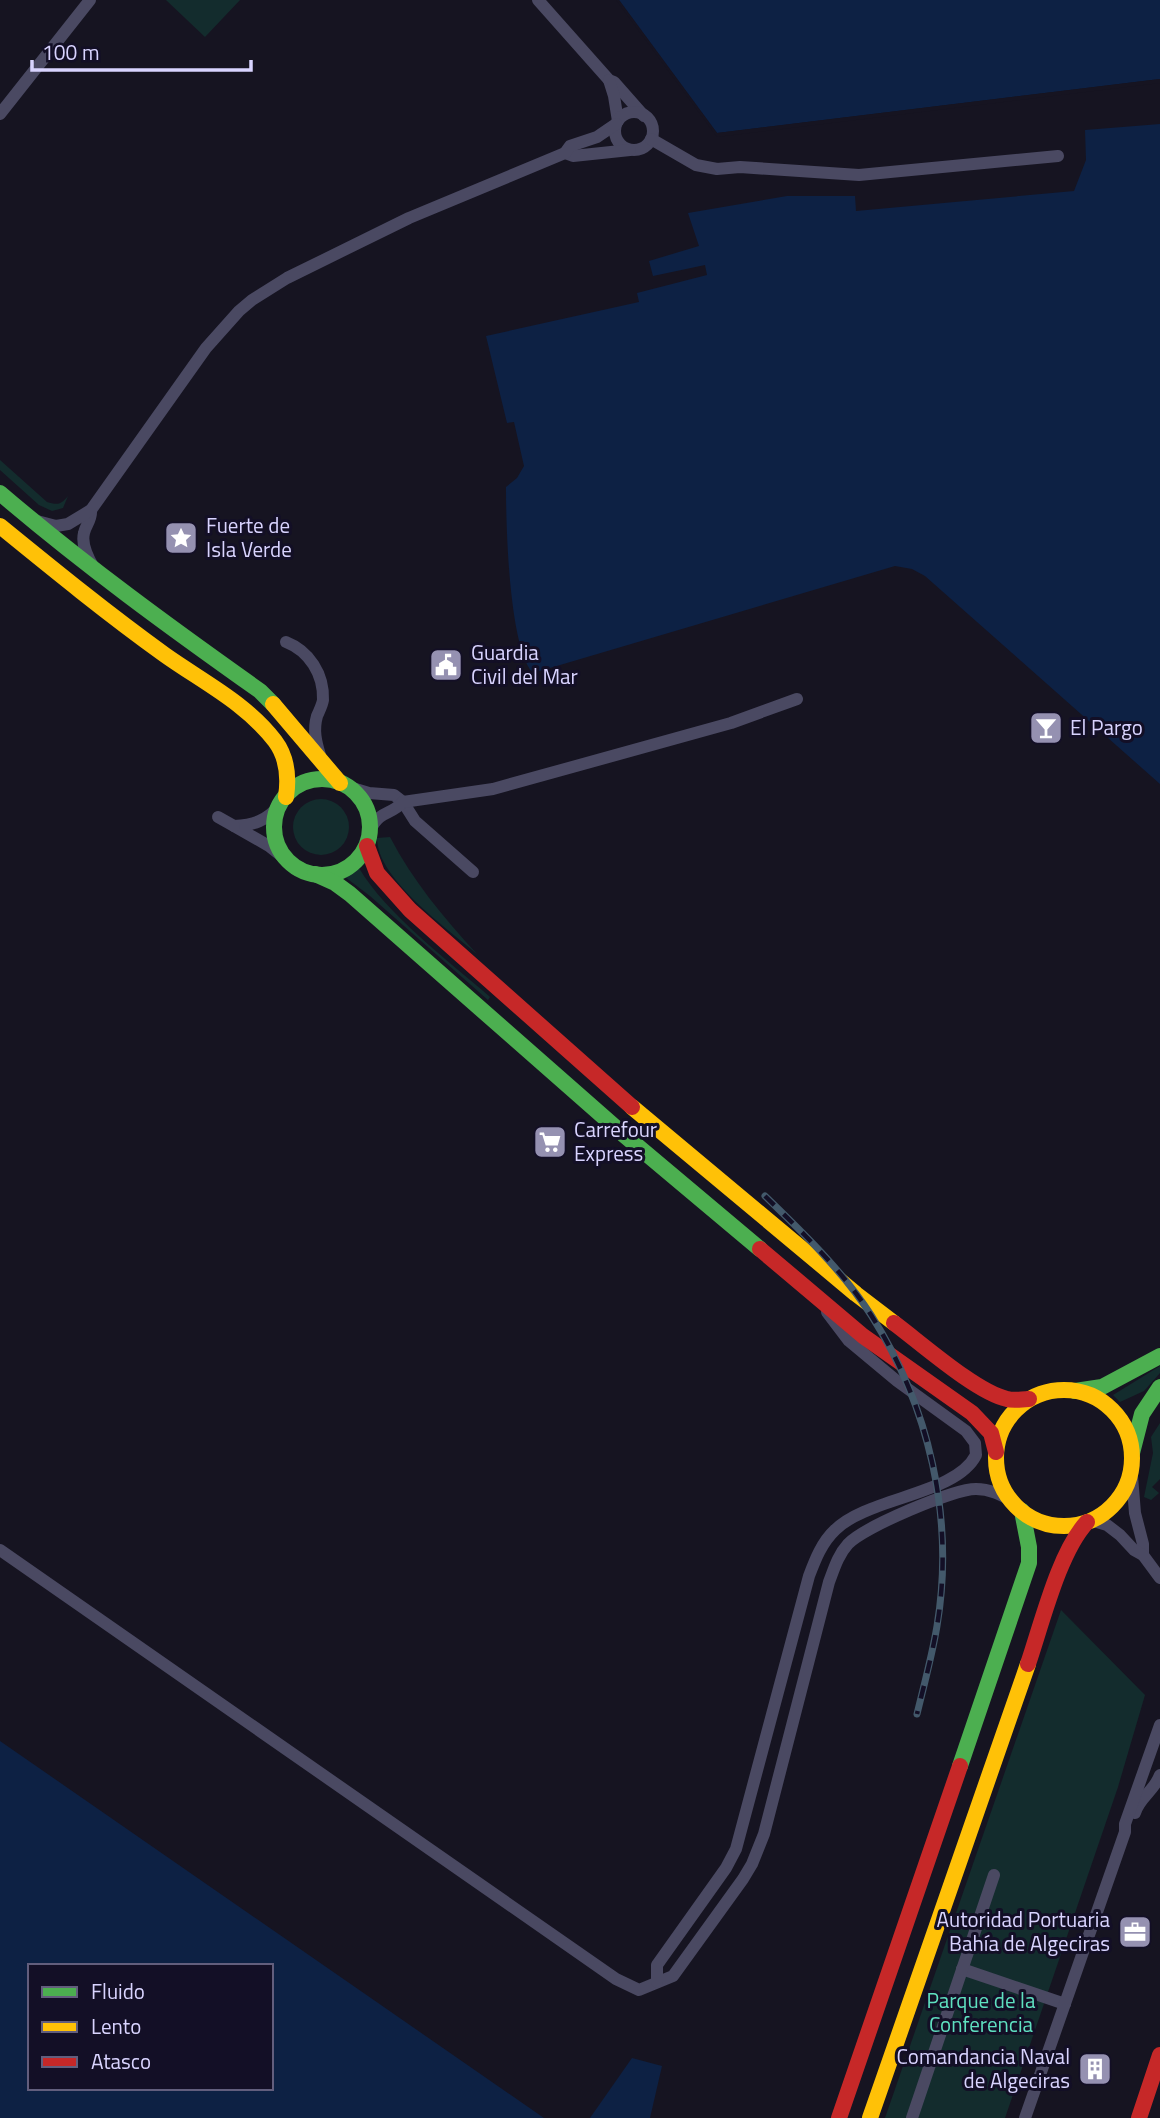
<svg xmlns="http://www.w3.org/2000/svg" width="1160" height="2118" font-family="'Titillium Web',sans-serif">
  <rect width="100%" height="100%" fill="#161421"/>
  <g fill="#132c2d">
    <path d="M166,0h74l-35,37z"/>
    <path d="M0,460l47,42c10,3 14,3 21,-6l-5,12 -11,3 -13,-6 -39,-35z"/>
    <circle cx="321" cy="827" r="28"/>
    <path d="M390,837c23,44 53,80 87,117 -30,-26 -100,-75 -100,-116z"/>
    <path d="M359,868c27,46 90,93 131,129l-2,3 -118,-104 -25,-19z"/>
    <path d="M1160,1366v7l-16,18 -24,11 -7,-7z"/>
    <path d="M1160,1423v56l-8,8 7,6 -8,7 -7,-3 9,-44 -2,-16z"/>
    <path d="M1061,1610l84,85 -27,92 -113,331h-120z"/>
  </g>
  <g fill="#0d2144" fill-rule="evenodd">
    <path d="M619,0h541v79l-443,54z"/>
    <path d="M1160,124v660l-235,-208 -13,-7 -17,-3 -362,107c-24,-25 -27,-147 -27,-186l11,-9 7,-12 -10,-44 -7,1 -21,-87 153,-34 -2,-9 70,-18 -2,-10 -52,11 -4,-15 50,-15 -11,-33 99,-17h68l1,15 218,-20 12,-31 -1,-30z"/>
    <path d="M0,1741l544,377h-544zM30,1966h241v122h-241z"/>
    <path d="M632,2058l30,8 -12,52h-60z"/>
  </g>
  <path fill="#161421" d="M616,0h3l98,133 443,-54v4l-443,54z"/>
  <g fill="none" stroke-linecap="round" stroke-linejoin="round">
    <g stroke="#4a4962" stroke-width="12">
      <path d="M538,0l71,80 5,2 30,34"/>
      <path d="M609,80l5,16 4,25"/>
      <circle cx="634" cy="131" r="19"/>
      <path d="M0,114l90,-114"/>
      <path d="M651,139l45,26 21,4 23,-2 119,8 199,-19"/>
      <path d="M565,153l8,3 57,-6"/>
      <path d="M91,510c1,10 -5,14 -7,23 -3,12 4,25 10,35"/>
      <path d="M37,521l19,5 12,-2 23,-14 115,-162 33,-37 13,-11 35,-22 122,-60 156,-65 5,-7 27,-9 19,-13"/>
      <path d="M286,642c23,9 38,32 37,58 -1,6 -4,11 -6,16 -4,14 -1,26 3,39"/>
      <path d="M349,787l20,6 25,2 9,7 12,19 58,51"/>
      <path d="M280,805c-14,16 -26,20 -46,21l35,20 19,15"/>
      <path d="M218,817l16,9"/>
      <path d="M370,830c11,-21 20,-14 33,-28l90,-13 238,-66 66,-24"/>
      <path d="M1131,1464l4,49 8,31v11"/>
      <path d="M1090,1520l17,5 13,10 14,15 9,5 17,23"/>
      <path d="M0,1550l616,429 23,11 34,-14 70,-97 9,-15 12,-30 65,-252c5,-13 9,-27 19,-38 16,-17 105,-55 128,-55 14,0 25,6 36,12"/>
      <path d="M1135,1813c4,-15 20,-23 25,-38"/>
      <path d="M962,1969l103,35"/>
      <path d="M657,1982v-17l69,-97 10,-19 73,-273c6,-16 13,-34 26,-46 33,-33 121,-35 141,-75l-1,-12 -9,-12 -69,-50 -48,-40 -22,-29"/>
      <path d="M912,2118l82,-243"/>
      <path d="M1025,2118l100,-286v-8l35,-99"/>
    </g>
    <g stroke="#4caf50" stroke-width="16">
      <path d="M0,493c83,71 171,135 260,198l13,13"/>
      <circle cx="322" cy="827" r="48"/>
      <path d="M315,874l20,9 15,11 273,240 137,115"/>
      <path d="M1075,1391l27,-4 58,-31"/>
      <path d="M1132,1453l10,-39 18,-27"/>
      <path d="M960,1766l69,-203v-16l-7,-36"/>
    </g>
    <g stroke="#ffc107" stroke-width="16">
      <path d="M0,526c54,44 108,88 165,129 38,27 81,48 110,86 12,16 14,36 11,56"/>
      <path d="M273,704l67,79"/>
      <path d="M632,1107l224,187 38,29"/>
      <circle cx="1064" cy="1458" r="68"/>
      <path d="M870,2118l158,-454"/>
    </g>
    <g stroke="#c62828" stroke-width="16">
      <path d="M367,846l10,27 33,37 222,197"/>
      <path d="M760,1249l103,87 109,77 19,20 5,19"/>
      <path d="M894,1323c27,20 82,69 113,76 7,2 15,0 22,0"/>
      <path d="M1028,1664c14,-41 31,-112 59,-142"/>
      <path d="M839,2118l121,-352"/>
      <path d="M1139,2118l21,-63"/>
    </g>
    <defs>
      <path id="rail" d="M765,1196c38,37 77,74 106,119 58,91 84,203 66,311 -5,30 -13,59 -20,88"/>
    </defs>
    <use href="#rail" stroke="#43596b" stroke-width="7"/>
    <use href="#rail" stroke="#130f26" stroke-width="4.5" stroke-dasharray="13" stroke-linecap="butt"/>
  </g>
  <defs>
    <symbol id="sight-square" viewBox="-11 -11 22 22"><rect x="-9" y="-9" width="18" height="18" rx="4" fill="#9591b1" stroke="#130f26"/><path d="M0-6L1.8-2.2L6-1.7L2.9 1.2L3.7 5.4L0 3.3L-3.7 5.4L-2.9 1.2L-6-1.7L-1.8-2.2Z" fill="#fff"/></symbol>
    <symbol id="civic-square" viewBox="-11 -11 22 22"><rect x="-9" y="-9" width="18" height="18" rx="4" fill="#9591b1" stroke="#130f26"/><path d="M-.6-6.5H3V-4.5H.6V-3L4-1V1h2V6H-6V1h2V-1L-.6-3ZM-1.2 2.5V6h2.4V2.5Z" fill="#fff"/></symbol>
    <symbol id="bar-square" viewBox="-11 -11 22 22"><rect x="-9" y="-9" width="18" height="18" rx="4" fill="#9591b1" stroke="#130f26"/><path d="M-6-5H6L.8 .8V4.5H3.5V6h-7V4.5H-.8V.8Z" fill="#fff"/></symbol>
    <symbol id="supermarket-square" viewBox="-11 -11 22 22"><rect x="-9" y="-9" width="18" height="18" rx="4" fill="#9591b1" stroke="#130f26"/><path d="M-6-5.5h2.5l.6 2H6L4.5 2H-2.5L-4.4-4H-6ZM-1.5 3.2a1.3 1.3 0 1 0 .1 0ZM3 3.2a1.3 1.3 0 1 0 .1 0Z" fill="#fff"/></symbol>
    <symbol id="office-square" viewBox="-11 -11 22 22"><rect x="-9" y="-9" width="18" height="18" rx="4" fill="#9591b1" stroke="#130f26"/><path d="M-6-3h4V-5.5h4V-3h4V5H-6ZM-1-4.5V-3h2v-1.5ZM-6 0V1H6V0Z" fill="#fff"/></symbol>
    <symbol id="building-square" viewBox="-11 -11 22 22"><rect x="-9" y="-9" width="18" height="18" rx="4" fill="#9591b1" stroke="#130f26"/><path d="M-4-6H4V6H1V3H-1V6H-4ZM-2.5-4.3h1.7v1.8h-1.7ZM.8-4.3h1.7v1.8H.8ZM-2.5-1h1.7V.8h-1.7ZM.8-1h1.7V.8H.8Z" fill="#fff"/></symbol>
  </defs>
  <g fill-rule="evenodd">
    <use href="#sight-square" x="162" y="519" width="38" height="38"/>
    <use href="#civic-square" x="427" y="646" width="38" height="38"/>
    <use href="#bar-square" x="1027" y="709" width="38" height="38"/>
    <use href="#supermarket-square" x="531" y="1123" width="38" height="38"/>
    <use href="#office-square" x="1116" y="1913" width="38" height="38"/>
    <use href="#building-square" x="1076" y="2050" width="38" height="38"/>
  </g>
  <g text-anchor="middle" stroke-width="6" stroke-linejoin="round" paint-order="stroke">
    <g font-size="21" fill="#d9d4ff" stroke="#130f26" text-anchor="start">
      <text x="206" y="533">Fuerte de<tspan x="206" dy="24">Isla Verde</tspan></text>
      <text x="471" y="660">Guardia<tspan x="471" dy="24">Civil del Mar</tspan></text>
      <text x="1070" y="735">El Pargo</text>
      <text x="574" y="1137">Carrefour<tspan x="574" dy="24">Express</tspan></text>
      <text x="1110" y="1927" text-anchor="end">Autoridad Portuaria<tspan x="1110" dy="24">Bahía de Algeciras</tspan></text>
      <text x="1070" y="2064" text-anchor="end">Comandancia Naval<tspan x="1070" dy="24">de Algeciras</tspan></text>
    </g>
    <g font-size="21" fill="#5fe0c0" stroke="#130f26">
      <text x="981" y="2008">Parque de la<tspan x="981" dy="24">Conferencia</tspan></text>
    </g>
  </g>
  <rect x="28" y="1964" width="245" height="126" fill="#130f26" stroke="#625e7d" stroke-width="2"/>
  <rect x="42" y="1987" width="35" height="10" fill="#4caf50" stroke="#625e7d" stroke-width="2"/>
  <text x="91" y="1999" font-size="21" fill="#d9d4ff">Fluido</text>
  <rect x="42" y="2022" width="35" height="10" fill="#ffc107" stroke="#625e7d" stroke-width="2"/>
  <text x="91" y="2034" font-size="21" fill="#d9d4ff">Lento</text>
  <rect x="42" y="2057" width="35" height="10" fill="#c62828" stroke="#625e7d" stroke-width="2"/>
  <text x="91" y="2069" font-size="21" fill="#d9d4ff">Atasco</text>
  <path d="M32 60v10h219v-10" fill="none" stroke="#d9d4ff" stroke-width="3.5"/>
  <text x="42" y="60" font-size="21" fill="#d9d4ff" stroke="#130f26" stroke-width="5" paint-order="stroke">100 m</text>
</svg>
